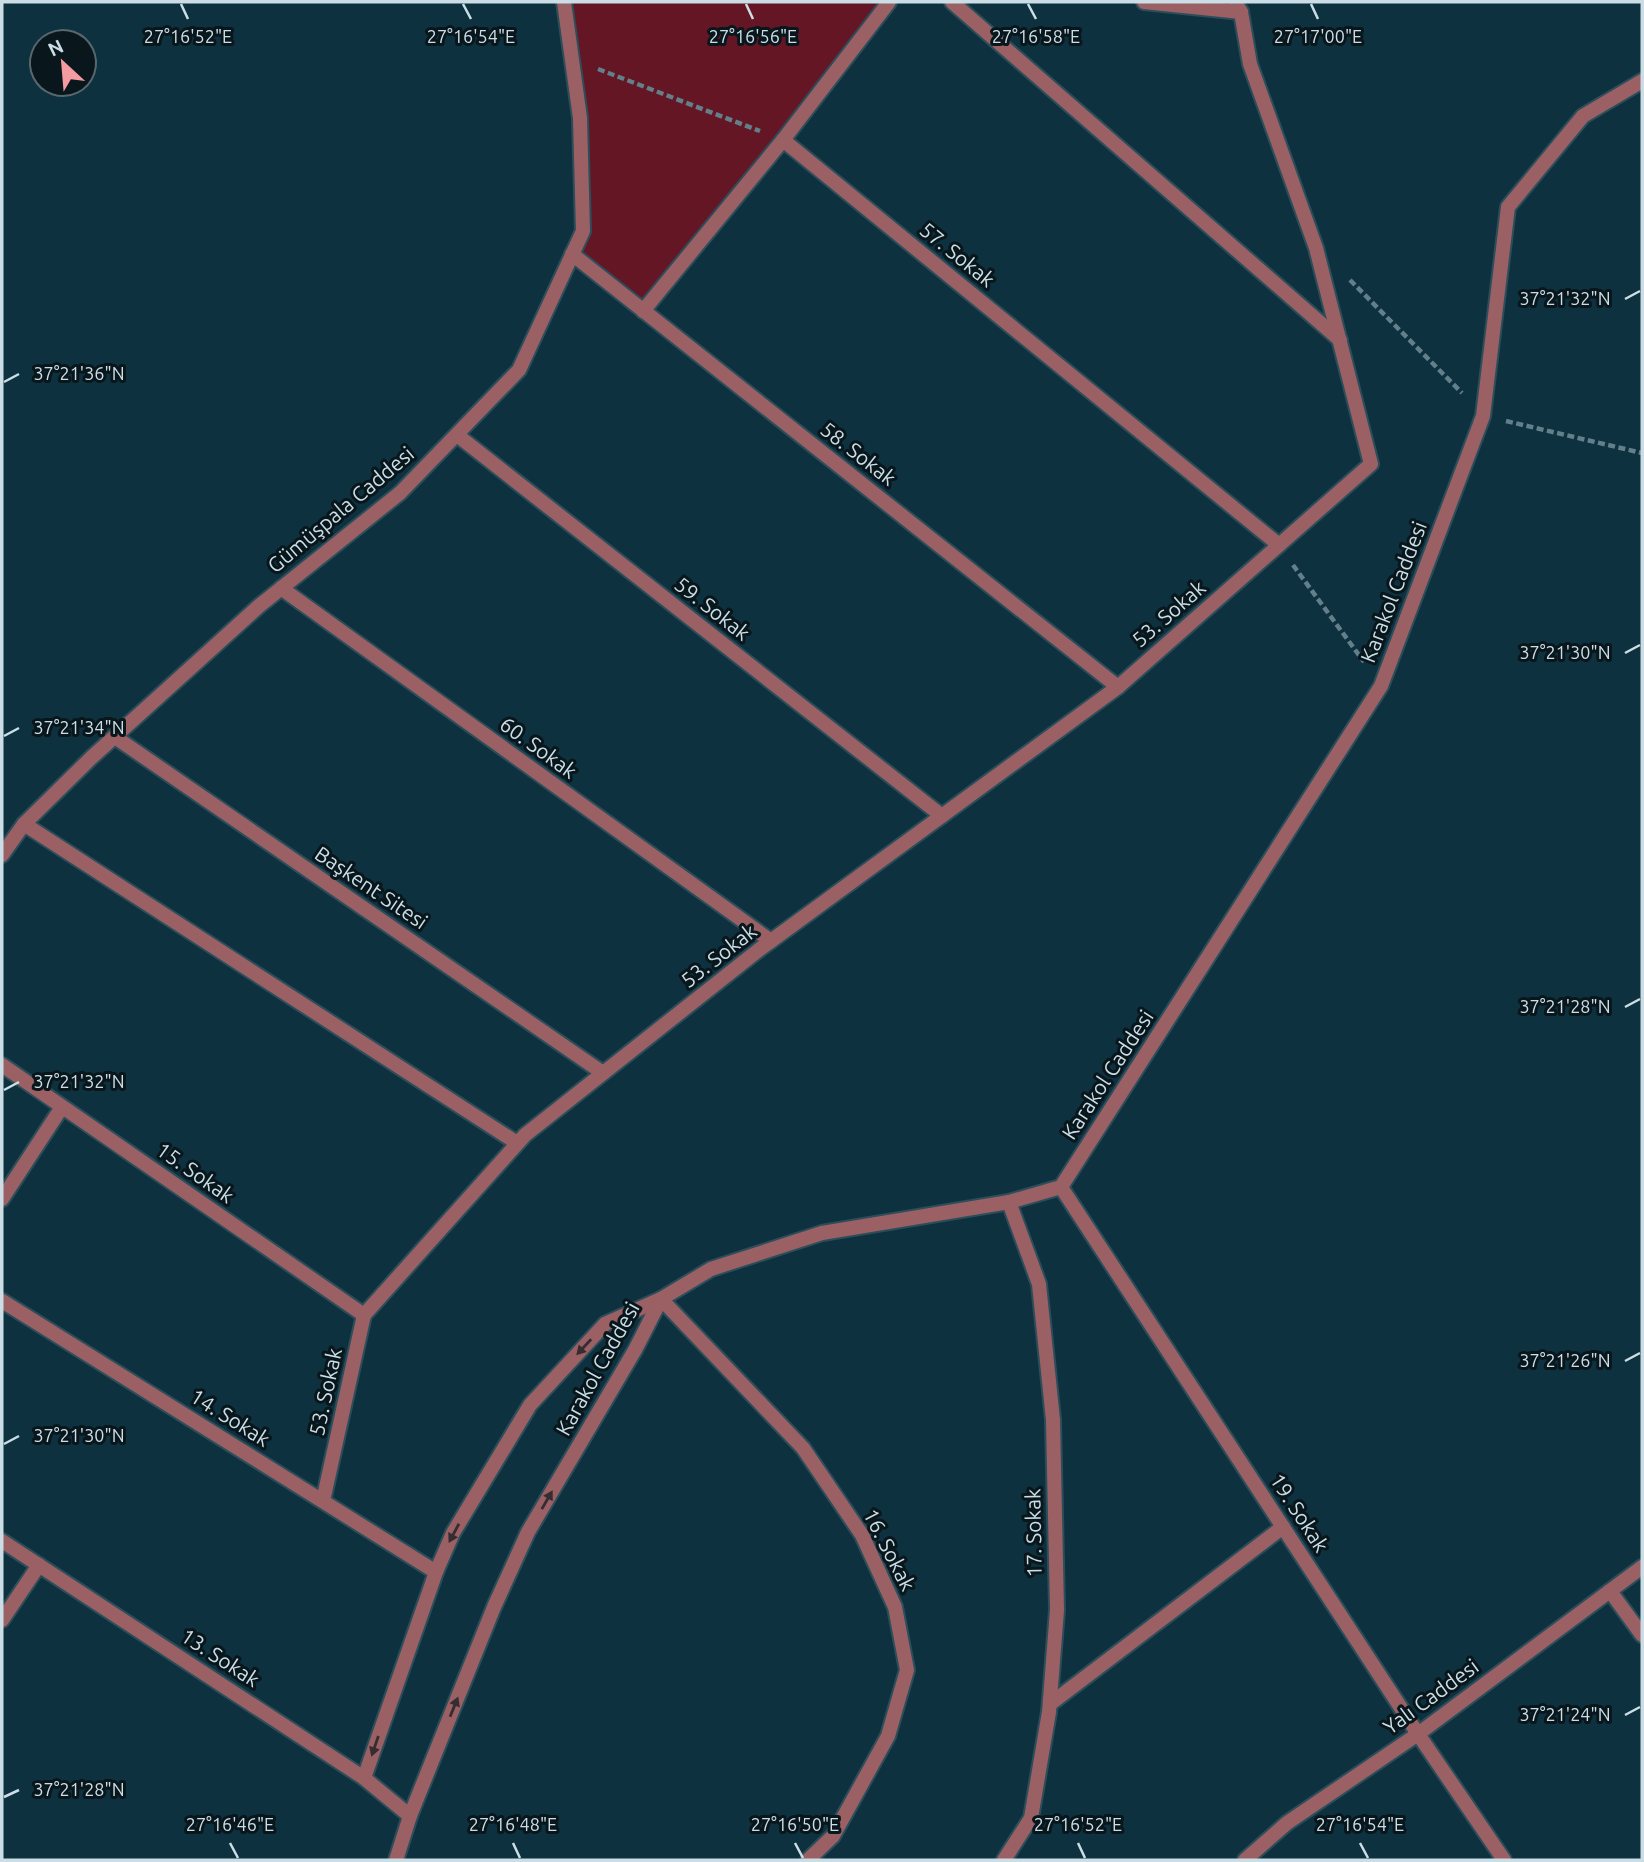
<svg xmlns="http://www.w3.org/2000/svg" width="1644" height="1862" font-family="Ubuntu,sans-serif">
  <rect width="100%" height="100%" fill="#0e313f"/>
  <path fill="#651625" d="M564,2h325l-246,309 -71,-57 11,-23z"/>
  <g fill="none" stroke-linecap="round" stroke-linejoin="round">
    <defs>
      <g id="minor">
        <path d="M952,2l388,338"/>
        <path d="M1144,2l97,10"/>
        <path d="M783,140l496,405"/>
        <path d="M572,254l546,433"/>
        <path d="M643,311l140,-171 106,-138"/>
        <path d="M457,435l485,381"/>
        <path d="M281,588l490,353"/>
        <path d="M115,737l488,336"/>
        <path d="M24,824l493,319"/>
        <path d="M2,1065l362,250"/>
        <path d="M1061,1187l357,547 86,126"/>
        <path d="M2,1199l60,-92"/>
        <path d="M661,1299l142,149 59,87 33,72 12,63 -19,66 -55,100 -25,24"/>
        <path d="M2,1301l434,271"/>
        <path d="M323,1501l41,-186 161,-180 235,-186 358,-262 253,-223 -55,-216 -66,-184 -9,-52 -6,-10"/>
        <path d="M2,1541l362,237 46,38"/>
        <path d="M1610,1591l32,44"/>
        <path d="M2,1620l37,-55"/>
        <path d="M1050,1704l233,-177"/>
        <path d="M364,1778l72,-206 17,-39 77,-128 75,-81 56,-25 50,-30 111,-36 187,-31 52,-15 320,-501 102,-270 25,-209 75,-91 59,-35"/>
        <path d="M396,1860l14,-44 84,-209 34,-75 107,-182 26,-51"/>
        <path d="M1004,1860l27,-42 18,-106 8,-102 -4,-190 -14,-136 -30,-82"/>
        <path d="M1245,1860l42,-37 131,-89 224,-167"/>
      </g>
      <path id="tertiary" d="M2,855l22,-31 67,-66 168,-152 141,-113 119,-123 64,-139 -3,-113 -16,-116"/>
    </defs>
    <use href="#minor" stroke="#2c4d5a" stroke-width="18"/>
    <use href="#tertiary" stroke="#2c4d5a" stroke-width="18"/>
    <g stroke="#637f8a" stroke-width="4.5" stroke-dasharray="7 3.5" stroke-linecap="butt">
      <path d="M598,69l162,62"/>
      <path d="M1350,280l112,113"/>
      <path d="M1506,421l136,32"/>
      <path d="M1293,565l71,97"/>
    </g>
    <use href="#minor" stroke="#9b6064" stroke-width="14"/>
    <use href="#tertiary" stroke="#9b6064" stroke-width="14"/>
  </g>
  <defs><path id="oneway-solid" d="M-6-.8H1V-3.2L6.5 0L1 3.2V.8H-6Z" transform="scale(1.75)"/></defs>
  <g fill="#352d32">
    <use href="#oneway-solid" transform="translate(584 1347) rotate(133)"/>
    <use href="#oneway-solid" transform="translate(547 1500) rotate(-60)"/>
    <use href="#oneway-solid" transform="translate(454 1533) rotate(118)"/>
    <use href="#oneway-solid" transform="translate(454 1707) rotate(-68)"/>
    <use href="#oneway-solid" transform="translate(375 1746) rotate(109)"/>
  </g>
  <path fill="none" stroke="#cbdee6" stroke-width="2.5" d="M181,4l7,15M463,4l8,15M746,4l7,15M1028,4l8,15M1311,4l7,15M1625,299l15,-8M4,382l15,-8M1625,653l15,-8M4,736l15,-8M1625,1007l15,-8M4,1090l15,-8M1625,1361l15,-8M4,1444l15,-8M1625,1715l15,-8M4,1797l15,-7M230,1843l8,15M513,1843l7,15M795,1843l8,15M1078,1843l7,15M1360,1843l8,15"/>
  <g text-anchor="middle" stroke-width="6" stroke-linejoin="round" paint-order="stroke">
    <g font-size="21" fill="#cbdee6" stroke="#09171d">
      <text transform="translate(957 255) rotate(39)" y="7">57. Sokak</text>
      <text transform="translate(858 454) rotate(38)" y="7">58. Sokak</text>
      <text transform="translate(341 510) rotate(-40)" y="7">Gümüşpala Caddesi</text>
      <text transform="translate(1394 592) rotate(-69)" y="7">Karakol Caddesi</text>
      <text transform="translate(712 609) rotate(38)" y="7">59. Sokak</text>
      <text transform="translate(1169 614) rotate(-41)" y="7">53. Sokak</text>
      <text transform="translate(538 748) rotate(36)" y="7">60. Sokak</text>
      <text transform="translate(371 888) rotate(34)" y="7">Başkent Sitesi</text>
      <text transform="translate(719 956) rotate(-38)" y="7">53. Sokak</text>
      <text transform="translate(1108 1075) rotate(-57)" y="7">Karakol Caddesi</text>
      <text transform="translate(195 1173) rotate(35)" y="7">15. Sokak</text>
      <text transform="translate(598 1369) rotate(-61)" y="7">Karakol Caddesi</text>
      <text transform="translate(326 1392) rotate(-78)" y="7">53. Sokak</text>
      <text transform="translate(230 1418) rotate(32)" y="7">14. Sokak</text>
      <text transform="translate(1299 1513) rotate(57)" y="7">19. Sokak</text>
      <text transform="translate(1034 1533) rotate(-91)" y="7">17. Sokak</text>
      <text transform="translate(889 1550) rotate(63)" y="7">16. Sokak</text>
      <text transform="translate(220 1658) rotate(33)" y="7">13. Sokak</text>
      <text transform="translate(1431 1697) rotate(-36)" y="7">Yalı Caddesi</text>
    </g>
  </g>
  <g font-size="18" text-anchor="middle" fill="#cbdee6" stroke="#09171d" stroke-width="6" stroke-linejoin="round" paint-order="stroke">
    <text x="188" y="43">27°16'52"E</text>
    <text x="471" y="43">27°16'54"E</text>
    <text x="753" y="43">27°16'56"E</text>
    <text x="1036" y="43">27°16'58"E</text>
    <text x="1318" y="43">27°17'00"E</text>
    <text x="1565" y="305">37°21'32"N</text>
    <text x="79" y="380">37°21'36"N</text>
    <text x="1565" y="659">37°21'30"N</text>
    <text x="79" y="734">37°21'34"N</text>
    <text x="1565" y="1013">37°21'28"N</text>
    <text x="79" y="1088">37°21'32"N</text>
    <text x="1565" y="1367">37°21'26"N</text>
    <text x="79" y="1442">37°21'30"N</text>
    <text x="1565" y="1721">37°21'24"N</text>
    <text x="79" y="1796">37°21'28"N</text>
    <text x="230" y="1831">27°16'46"E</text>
    <text x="513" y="1831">27°16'48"E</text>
    <text x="795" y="1831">27°16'50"E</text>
    <text x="1078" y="1831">27°16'52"E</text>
    <text x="1360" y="1831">27°16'54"E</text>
  </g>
  <rect width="1644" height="1862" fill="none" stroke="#cbdee6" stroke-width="7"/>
  <g transform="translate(63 63) rotate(334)"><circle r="33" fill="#09171d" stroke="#57676d" stroke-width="2"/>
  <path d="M0-5L12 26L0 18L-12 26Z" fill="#f49aa1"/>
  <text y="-10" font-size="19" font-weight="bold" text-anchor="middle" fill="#cbdee6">N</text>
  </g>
</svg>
